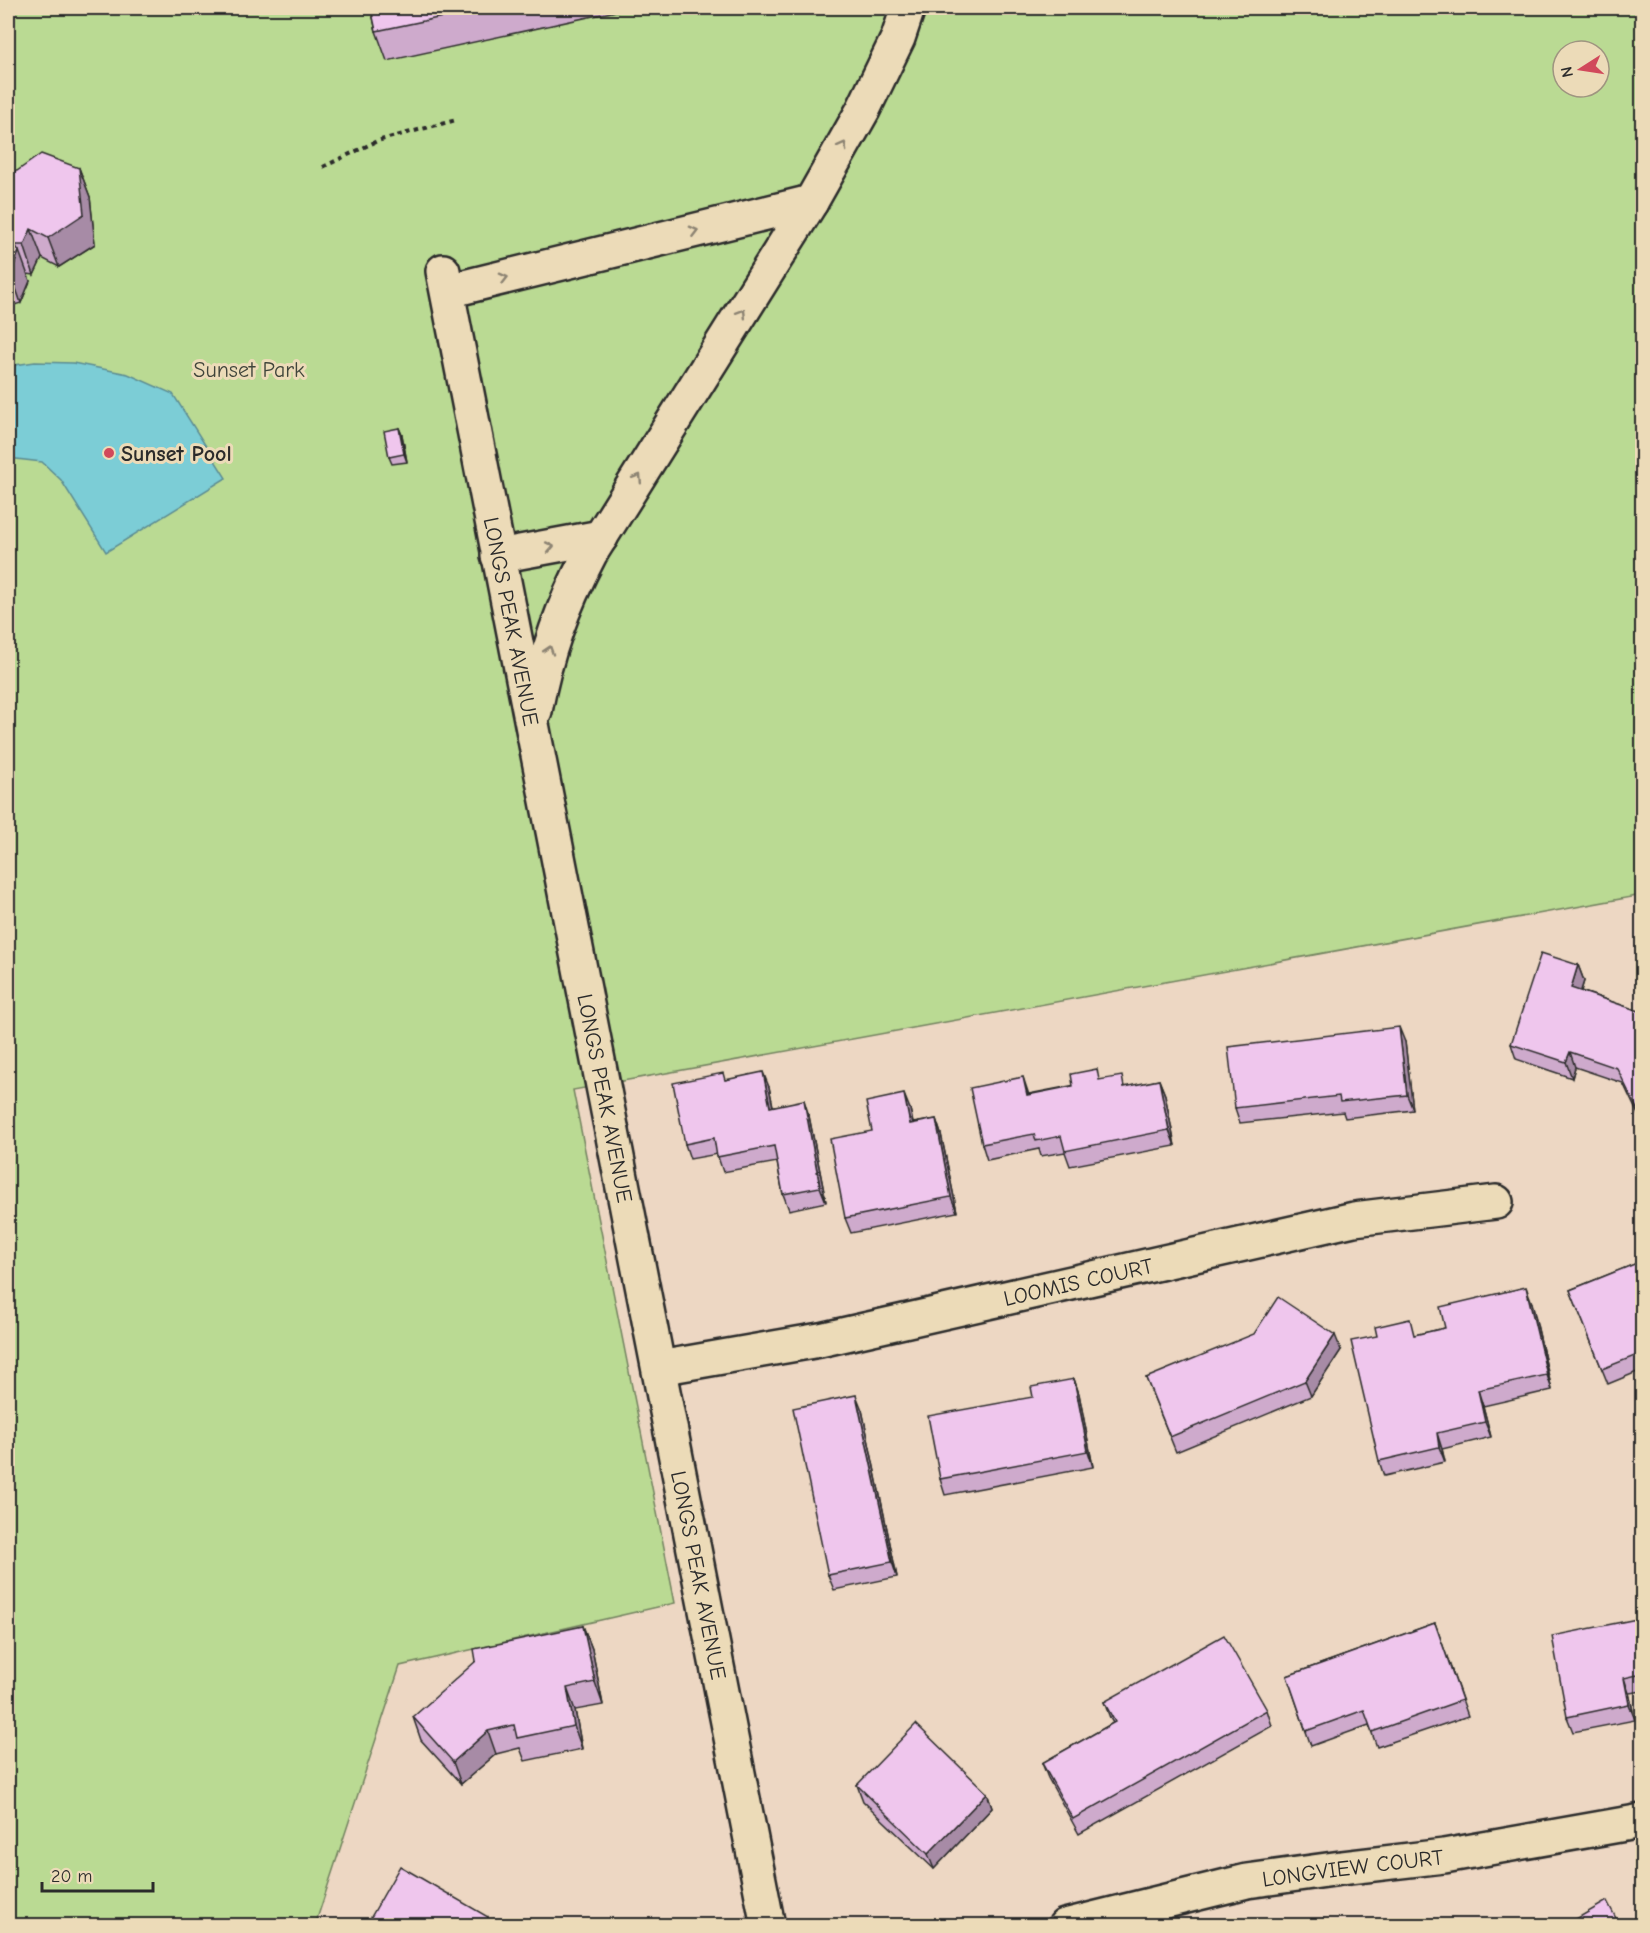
<svg xmlns="http://www.w3.org/2000/svg" width="1650" height="1933" font-family="'Comic Neue',sans-serif">
  <rect width="100%" height="100%" fill="#edd7c3"/>
  <filter id="ink" filterUnits="userSpaceOnUse"><feTurbulence type="fractalNoise" baseFrequency=".0167" numOctaves="2"/><feDisplacementMap in="SourceGraphic" scale="12" xChannelSelector="R" yChannelSelector="G"/><feConvolveMatrix kernelMatrix="1 2 1 2 8 2 1 2 1" color-interpolation-filters="sRGB"/></filter>
  <g filter="url(#ink)">
    <path fill="#bada93" stroke="#72825f" stroke-width="1.5" fill-rule="evenodd" d="M8,8h1634v887l-1069,195 102,513 -275,63 -85,259 -307,1zM1563,51h36v36h-36z"/>
    <path fill="#7ccdd6" stroke="#5c8c92" stroke-width="1.5" d="M35,362l38,1 55,11 45,20 53,84 -120,74 -45,-72 -19,-18 -34,-4v-92z"/>
    <g fill="none" stroke-linecap="round" stroke-linejoin="round">
      <defs>
        <g id="minor">
          <path id="s1" d="M443,271l325,1655"/>
          <path d="M448,291l363,-89"/>
          <path d="M498,556l103,-19"/>
          <path d="M535,711c11,-59 27,-104 55,-157l221,-352 52,-92 35,-72 10,-30"/>
          <path id="s2" d="M659,1368l161,-28 534,-121 142,-17"/>
          <path id="s3" d="M1065,1926l182,-45 94,-13 103,-12 198,-35"/>
        </g>
      </defs>
      <use href="#minor" stroke="#2b2b2b" stroke-width="38"/>
      <path stroke="#2b2b2b" stroke-width="4" stroke-dasharray="4.5 4.5" stroke-linecap="butt" d="M323,167l54,-26 79,-21"/>
      <use href="#minor" stroke="#ecdbb8" stroke-width="33"/>
    </g>
    <g fill="#ceaacc" stroke="#2b2b2b" stroke-width="1.5">
      <path d="M371,8h259l-243,53 -11,-30z"/>
      <path d="M79,168l11,29 5,47 -36,23 -17,-9 -8,17 -7,-1 3,7 -9,22 -13,4v-137l9,1z"/>
      <path d="M399,428l3,7 5,27 -15,2 -3,-7z"/>
      <path d="M1578,965l6,16 -3,10 61,21v111l-19,-40 -48,-16 -3,11 -56,-19 -5,-15z"/>
      <path d="M1405,1042l8,68 -68,8 -2,-6 -103,11 -5,-15z"/>
      <path d="M726,1080l43,7 4,19 36,10 17,86 -37,8 -6,-16 -6,-32 -54,10 -6,-18 -27,5 -5,-15z"/>
      <path d="M1101,1080l25,7 33,-7 6,15 10,51 -105,20 -5,-14 -24,4 -2,-7 -52,11 -5,-16 47,-50z"/>
      <path d="M910,1109l3,14 23,-4 5,15 16,78 -106,21 -6,-15 27,-87z"/>
      <path d="M1642,1261v109l-34,14 -38,-94z"/>
      <path d="M1532,1303l20,87 -69,16 8,31 -49,12 3,13 -61,14 -5,-15 36,-126 30,-7z"/>
      <path d="M1341,1350l-30,46 -135,56 -30,-74z"/>
      <path d="M1074,1379l5,15 14,73 -148,28 -5,-16 93,-82z"/>
      <path d="M862,1410l35,167 -63,13 -6,-15z"/>
      <path d="M1642,1618v73l-13,2 6,27 -62,12 -6,-15z"/>
      <path d="M1435,1623l33,93 -91,31 -8,-22 -58,21 -24,-70z"/>
      <path d="M583,1626l9,23 11,56 -28,5 7,39 -57,12 -5,-13 -24,6 -35,30 -40,-44 -8,-23z"/>
      <path d="M1104,1702l163,8 5,16 -193,108 -31,-56 -6,-15 71,-40 -3,-5z"/>
      <path d="M857,1785l130,8 5,15 -58,61 -71,-68z"/>
    </g>
    <g fill="#a78ba6" stroke="#2b2b2b" stroke-width="1.5">
      <path d="M79,168l11,29 5,47 -36,23 -11,-29z"/>
      <path d="M31,229l11,29 -8,17 -10,-30z"/>
      <path d="M19,251l11,30 -9,22 -10,-29z"/>
      <path d="M399,428l3,7 5,27 -3,-8z"/>
      <path d="M1578,965l6,16 -7,22 -6,-15z"/>
      <path d="M1399,1027l6,15 8,68 -6,-15z"/>
      <path d="M1570,1052l5,15 -3,11 -6,-16z"/>
      <path d="M763,1072l6,15 7,35 -6,-15z"/>
      <path d="M1023,1077l5,15 4,18 -5,-15z"/>
      <path d="M1159,1080l6,15 10,51 -6,-16z"/>
      <path d="M904,1094l6,15 6,30 -6,-15z"/>
      <path d="M804,1100l5,16 17,86 -6,-15z"/>
      <path d="M936,1119l5,15 16,78 -6,-15z"/>
      <path d="M1526,1287l6,16 20,87 -5,-15z"/>
      <path d="M1335,1335l6,15 -30,46 -6,-15z"/>
      <path d="M1074,1379l5,15 14,73 -5,-16z"/>
      <path d="M1478,1390l5,16 8,31 -6,-15z"/>
      <path d="M856,1395l6,15 35,167 -5,-15z"/>
      <path d="M1437,1433l5,16 3,13 -6,-15z"/>
      <path d="M583,1626l9,23 11,56 -8,-23z"/>
      <path d="M1624,1678l5,15 6,27 -6,-16z"/>
      <path d="M567,1688l8,22 7,39 -8,-23z"/>
      <path d="M488,1731l8,23 -35,30 -8,-22z"/>
      <path d="M987,1793l5,15 -58,61 -6,-15z"/>
      <path d="M488,1917l3,9h-7z"/>
    </g>
    <g fill="#efc6ed" stroke="#2b2b2b" stroke-width="1.5">
      <path d="M371,8h114l-109,23z"/>
      <path d="M41,154l38,14 5,46 -36,24 -17,-9 -7,16h-9l4,6 -8,23 -3,1v-105l9,1z"/>
      <path d="M399,428l5,26 -15,3 -5,-26z"/>
      <path d="M1541,953l37,12 -7,23 71,24v107l-25,-51 -47,-16 -4,10 -55,-18z"/>
      <path d="M1399,1027l8,68 -67,7 -1,-6 -104,12 -7,-61z"/>
      <path d="M1097,1069l2,11 23,-4 2,11 35,-7 10,50 -104,21 -4,-15 -25,5 -2,-7 -52,10 -12,-56 53,-11 4,18 46,-9 -2,-12z"/>
      <path d="M763,1072l7,35 34,-7 16,87 -37,7 -9,-48 -57,11 -3,-19 -29,6 -12,-61 50,-10 2,7z"/>
      <path d="M904,1094l6,30 26,-5 15,78 -106,21 -15,-79 42,-8 -6,-29z"/>
      <path d="M1642,1261v94v-2l-40,16 -32,-79z"/>
      <path d="M1526,1287l21,88 -69,15 7,32 -48,11 2,14 -60,14 -28,-120 26,-5 -2,-9 35,-8 4,16 31,-7 -5,-21z"/>
      <path d="M1278,1297l57,38 -30,46 -135,56 -24,-59 108,-44z"/>
      <path d="M1074,1379l14,72 -148,28 -12,-63 105,-19 -2,-10z"/>
      <path d="M856,1395l36,167 -64,13 -35,-167z"/>
      <path d="M1642,1618v56l-18,4 5,26 -62,13 -15,-81z"/>
      <path d="M1435,1623l27,77 -90,32 -8,-22 -58,21 -19,-55z"/>
      <path d="M583,1626l12,56 -28,6 7,38 -57,12 -3,-13 -26,6 -35,31 -40,-45 63,-56 -2,-12z"/>
      <path d="M1224,1635l43,75 -194,109 -31,-56 73,-41 -11,-20z"/>
      <path d="M916,1724l71,69 -59,61 -71,-69z"/>
      <path d="M400,1866l88,51 -4,9h-118z"/>
      <path d="M1607,1901l13,25h-56z"/>
    </g>
    <defs><path id="oneway-chevron" d="M-2-3.5L2.5 0L-2 3.5" fill="none" stroke-width="1.6" stroke-linecap="round" stroke-linejoin="round" transform="scale(1.5)"/></defs>
    <g stroke="#8c8372">
      <use href="#oneway-chevron" transform="translate(843 146) rotate(-61)"/>
      <use href="#oneway-chevron" transform="translate(694 231) rotate(-14)"/>
      <use href="#oneway-chevron" transform="translate(504 278) rotate(-14)"/>
      <use href="#oneway-chevron" transform="translate(742 313) rotate(-58)"/>
      <use href="#oneway-chevron" transform="translate(638 478) rotate(-58)"/>
      <use href="#oneway-chevron" transform="translate(550 547) rotate(-11)"/>
      <use href="#oneway-chevron" transform="translate(549 650) rotate(-72)"/>
    </g>
  </g>
  <circle fill="#d1495b" stroke="#ecdbb8" stroke-width="2" cx="109" cy="453" r="6"/>
  <g text-anchor="middle" stroke-width="6" stroke-linejoin="round" paint-order="stroke">
    <g font-size="22" fill="#40453b" stroke="#ecdbb8">
      <text x="249" y="377">Sunset Park</text>
    </g>
    <g font-size="22" font-weight="bold" fill="#2b2b2b" stroke="#ecdbb8" text-anchor="start">
      <text x="121" y="461">Sunset Pool</text>
    </g>
    <g font-size="22" fill="#2b2b2b" stroke="#ecdbb8">
      <text dy="8" stroke="none"><textPath href="#s1" startOffset="357">LONGS PEAK AVENUE</textPath></text>
      <text dy="8" stroke="none"><textPath href="#s1" startOffset="843">LONGS PEAK AVENUE</textPath></text>
      <text dy="8" stroke="none"><textPath href="#s2" startOffset="428">LOOMIS COURT</textPath></text>
      <text dy="8" stroke="none"><textPath href="#s1" startOffset="1329">LONGS PEAK AVENUE</textPath></text>
      <text dy="8" stroke="none"><textPath href="#s3" startOffset="294">LONGVIEW COURT</textPath></text>
    </g>
  </g>
  <rect width="1650" height="1933" fill="none" stroke="#ecdbb8" stroke-width="30"/>
  <rect x="15" y="15" width="1620" height="1903" fill="none" stroke="#2b2b2b" stroke-width="2" filter="url(#ink)"/>
  <g transform="translate(1581 69) rotate(258)"><circle r="28" fill="#ecdbb8" stroke="#9f9580" stroke-width="1.5"/>
  <path d="M0-4.5L10 22L0 15L-10 22Z" fill="#d1495b"/>
  <text y="-9" font-size="16" font-weight="bold" text-anchor="middle" fill="#2b2b2b">N</text>
  </g>
  <path d="M42 1882v9h111v-9" fill="none" stroke="#2b2b2b" stroke-width="3"/>
  <text x="51" y="1882" font-size="18" fill="#2b2b2b" stroke="#ecdbb8" stroke-width="4.5" paint-order="stroke">20 m</text>
</svg>
